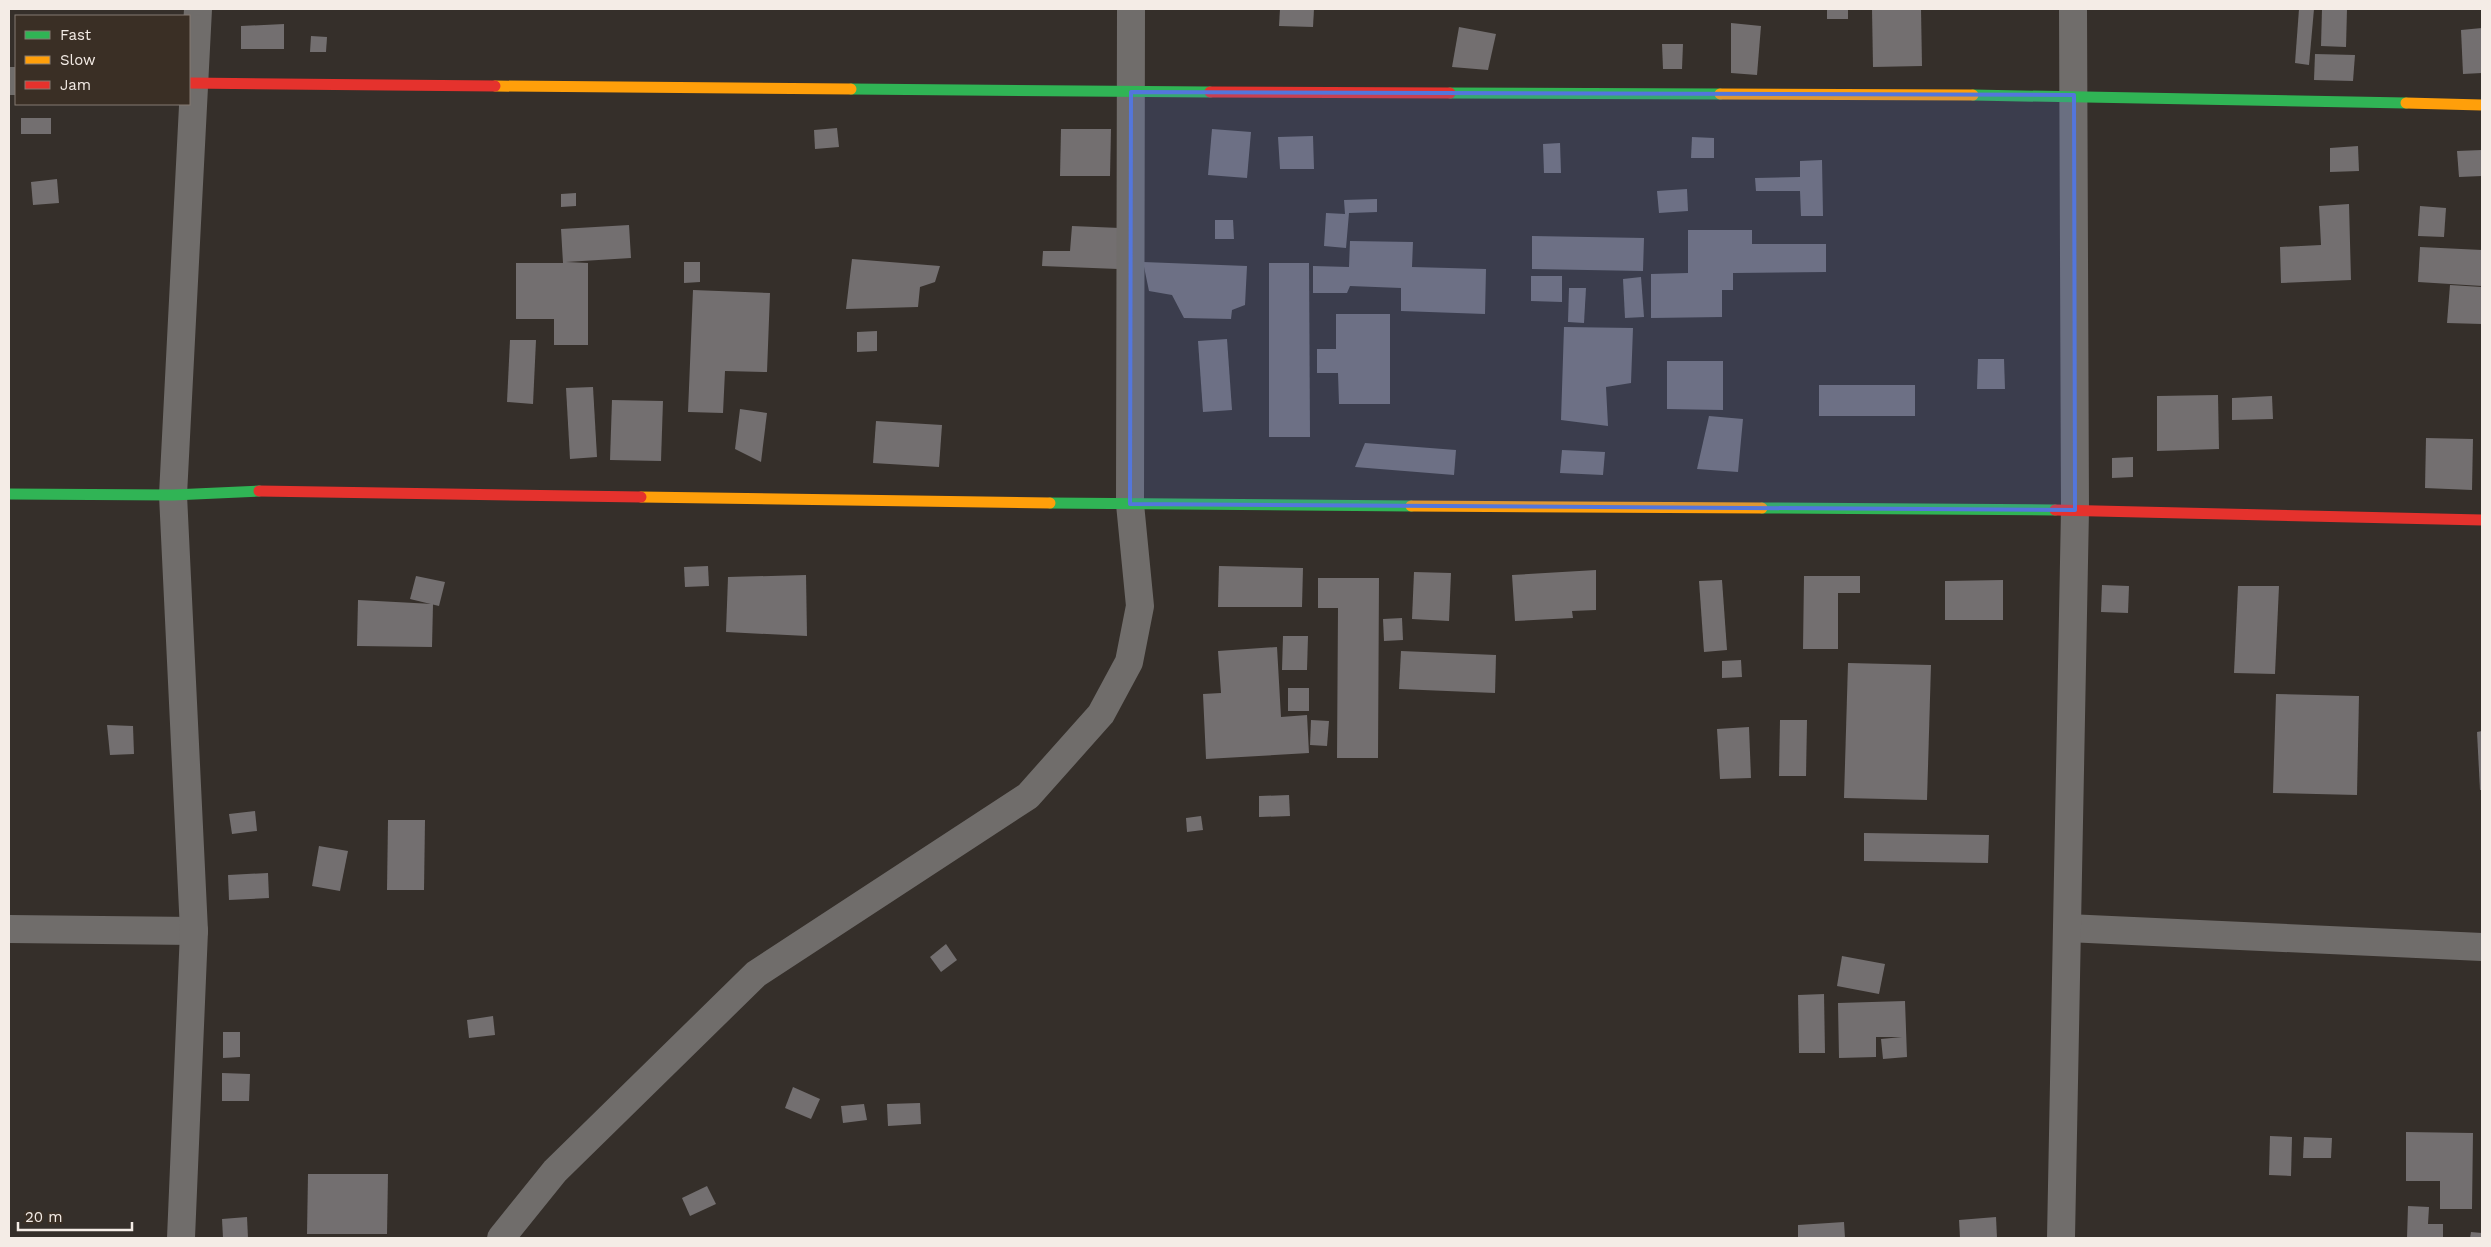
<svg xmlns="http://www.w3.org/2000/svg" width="2491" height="1247" font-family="'Work Sans',sans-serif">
  <rect width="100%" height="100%" fill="#352f2a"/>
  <g fill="#736f70">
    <path d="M1280,9h34l-1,18 -34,-1z"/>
    <rect x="1827" y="9" width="21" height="10"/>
    <path d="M1872,9h49l1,57 -49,1z"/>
    <path d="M2299,9h15l-5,56 -14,-2z"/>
    <path d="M2322,9h25l-1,38 -25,-1z"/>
    <path d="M1731,23l30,3 -4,49 -26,-2z"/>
    <path d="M284,24v25h-43v-23z"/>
    <path d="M1459,27l37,7 -8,36 -36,-3z"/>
    <path d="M2482,28v45l-19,1 -2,-44z"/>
    <path d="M311,36l16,1 -1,15h-16z"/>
    <path d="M1662,44h21l-1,25h-19z"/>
    <path d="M2315,54l40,1 -2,26 -39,-1z"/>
    <rect x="21" y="118" width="30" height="16"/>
    <path d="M837,128l2,19 -24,2 -1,-19z"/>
    <path d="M1061,129h50l-1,47h-50z"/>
    <path d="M1212,129l39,3 -4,46 -39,-3z"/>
    <path d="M1313,136l1,33h-34l-2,-32z"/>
    <path d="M1692,137l22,1v20h-23z"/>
    <path d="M1560,143l1,30h-17l-1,-29z"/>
    <path d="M2358,146l1,25 -29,1v-24z"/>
    <path d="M2482,150v26l-23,1 -2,-26z"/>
    <path d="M1822,160l1,56h-22l-1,-25h-44l-1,-13 45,-1v-16z"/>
    <path d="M57,179l2,24 -26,2 -2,-23z"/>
    <path d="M1687,189l1,22 -29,2 -2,-22z"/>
    <path d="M576,193v13l-15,1v-13z"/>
    <path d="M1377,199v13l-28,1 -3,35 -22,-2 2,-33 19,1 -1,-14z"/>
    <path d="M2349,204l2,76 -70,3 -1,-36 41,-2 -2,-39z"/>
    <path d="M2420,206l26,2 -2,29 -26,-1z"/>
    <path d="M1215,220h18l1,19h-19z"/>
    <path d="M629,225l2,33 -65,4 22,1v82h-34v-26h-38v-56h47l-2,-34z"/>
    <path d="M1072,226l48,2 -2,41 -76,-3 1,-15h27z"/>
    <path d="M1688,230h64v14h74v28l-93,1v17h-11v27l-71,1v-44l37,-1z"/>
    <path d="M1532,236l112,2 -1,33 -111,-2z"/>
    <path d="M1350,241l63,1 -1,25 74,2 -1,45 -84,-3v-23l-51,-2 -3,7h-34v-27l36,1z"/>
    <path d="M2420,247l62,3v36l-64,-4z"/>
    <path d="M852,259l88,7 -5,16 -15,5 -2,20 -72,2z"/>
    <path d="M684,262h16v20l-16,1z"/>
    <path d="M1143,262l104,4 -2,39 -13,5 -1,9 -47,-1 -12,-23 -23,-4z"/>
    <path d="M1269,263h40l1,174h-41z"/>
    <path d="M1531,276h31v26l-31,-1z"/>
    <path d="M1641,277l3,40 -19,1 -2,-39z"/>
    <path d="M2450,285l32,2v37l-35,-1z"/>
    <path d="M1569,288h17l-2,35 -16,-1z"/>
    <path d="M693,290l77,3 -3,79 -42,-1 -2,42 -35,-1z"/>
    <path d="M1336,314h54v90h-51l-1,-31h-21v-24h19z"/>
    <path d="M1564,327l69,1 -2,55 -25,4 2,39 -47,-6z"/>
    <path d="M877,331v20l-20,1v-20z"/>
    <path d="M1227,339l5,71 -29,2 -5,-71z"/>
    <path d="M510,340h26l-3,64 -26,-2z"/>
    <path d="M1978,359h26l1,30h-28z"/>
    <path d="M1667,361h56v49l-56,-1z"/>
    <rect x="1819" y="385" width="96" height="31"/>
    <path d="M593,387l4,70 -27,2 -4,-71z"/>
    <path d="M2218,395l1,54 -62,2v-55z"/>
    <path d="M2272,396l1,23 -41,1v-22z"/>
    <path d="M612,400l51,1 -2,60 -51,-1z"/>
    <path d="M740,409l27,4 -6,49 -26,-13z"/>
    <path d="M1709,416l34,3 -5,53 -41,-3z"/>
    <path d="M876,421l66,4 -3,42 -66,-4z"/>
    <path d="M2426,438l47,1 -1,51 -47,-2z"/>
    <path d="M1365,443l91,7 -2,25 -99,-8z"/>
    <path d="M1562,450l43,2 -2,23 -43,-2z"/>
    <path d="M2133,457v20l-21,1v-20z"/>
    <path d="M708,566l1,20 -24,1 -1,-20z"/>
    <path d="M1219,566l84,2 -1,39h-84z"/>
    <path d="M1596,570v40l-24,1 1,7 -58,3 -3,-46z"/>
    <path d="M1414,572l37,1 -2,48 -37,-2z"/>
    <path d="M806,575l1,61 -81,-4 2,-55z"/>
    <path d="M416,576l29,6 -6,24 -29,-7z"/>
    <path d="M1804,576h56v17h-22v56h-35z"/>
    <path d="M1318,578h61l-1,180h-41l1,-150h-20z"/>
    <path d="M1722,580l5,70 -23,2 -5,-71z"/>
    <path d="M2003,580v40h-58v-39z"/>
    <path d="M2102,585l27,1 -1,27 -27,-1z"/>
    <path d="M2238,586h41l-4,88 -41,-1z"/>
    <path d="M358,600l75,4 -1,43 -75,-1z"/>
    <path d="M1402,618l1,22 -19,1 -1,-22z"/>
    <path d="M1283,636h25l-1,34h-25z"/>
    <path d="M1277,647l4,70 26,-2 2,38 -103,6 -3,-65 18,-1 -3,-42z"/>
    <path d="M1401,651l95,4 -1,38 -96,-4z"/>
    <path d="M1741,660l1,17 -20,1v-17z"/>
    <path d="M1848,663l83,2 -4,135 -83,-2z"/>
    <rect x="1288" y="688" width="21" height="23"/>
    <path d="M2276,694l83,2 -2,99 -84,-2z"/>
    <path d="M1311,720l18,1 -2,25 -17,-1z"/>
    <path d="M1780,720h27l-1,56h-27z"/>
    <path d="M107,725l26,1 1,28 -24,1z"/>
    <path d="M1749,727l2,51 -31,1 -3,-50z"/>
    <path d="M2482,731v59h-2l-3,-58z"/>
    <path d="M1289,795l1,21 -31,1v-21z"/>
    <path d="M255,811l2,20 -25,3 -3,-20z"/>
    <path d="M1201,816l2,14 -16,2 -1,-14z"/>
    <path d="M388,820h37l-1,70h-37z"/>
    <path d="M1864,833l125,2 -1,28 -124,-2z"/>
    <path d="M319,846l29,5 -8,40 -28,-5z"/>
    <path d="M268,873l1,25 -40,2 -1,-25z"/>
    <path d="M946,944l11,16 -16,12 -11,-15z"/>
    <path d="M1842,956l43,8 -6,30 -42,-8z"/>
    <path d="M1824,994l1,59h-26l-1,-58z"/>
    <path d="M1905,1001l2,56 -24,2 -2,-20 21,-2h-26v20l-37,1 -1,-55z"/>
    <path d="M493,1016l2,19 -26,3 -2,-18z"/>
    <path d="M223,1032h17v25l-17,1z"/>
    <path d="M222,1073l28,1 -1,27h-27z"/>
    <path d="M793,1087l27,12 -9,20 -26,-11z"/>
    <path d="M920,1103l1,21 -33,2 -1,-22z"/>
    <path d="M864,1104l3,16 -24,3 -2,-17z"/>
    <path d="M2406,1132l67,1 -1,76h-32v-28h-34z"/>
    <path d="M2270,1136l22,1 -1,39 -22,-1z"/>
    <path d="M2304,1137l28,1 -1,20h-28z"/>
    <path d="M308,1174h80l-1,60h-80z"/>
    <path d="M707,1186l9,18 -26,12 -8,-18z"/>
    <path d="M2408,1206l21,1 -1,17h15v14h-36z"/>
    <path d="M247,1217l1,21h-25l-1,-19z"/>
    <path d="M1996,1217l1,21h-37l-1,-18z"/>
    <path d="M1844,1222l1,16h-47v-13z"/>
    <path d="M2471,1232l11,1v5h-12z"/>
  </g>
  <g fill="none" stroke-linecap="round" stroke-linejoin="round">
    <g stroke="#706d6b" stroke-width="28">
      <path d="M9,81h7"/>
      <path d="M2067,928l415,19"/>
      <path d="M9,929l185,2"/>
      <path d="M181,1238l13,-307 -21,-436 25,-486"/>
      <path d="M501,1238l54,-67 201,-197 272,-178 73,-82 28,-52 11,-56 -10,-102 1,-495"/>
      <path d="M2061,1238l14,-728 -2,-501"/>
    </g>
    <g stroke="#30b455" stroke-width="11">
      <path d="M851,89l359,3"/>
      <path d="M1450,93l270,1"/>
      <path d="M1973,95l433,8"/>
      <path d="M9,494l164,1 86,-4"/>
      <path d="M1050,503l361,3"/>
      <path d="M1762,508l293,2"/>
    </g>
    <g stroke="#ff9f0a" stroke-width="11">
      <path d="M495,86l356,3"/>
      <path d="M1720,94l253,1"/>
      <path d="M2406,103l76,2"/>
      <path d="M641,497l409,6"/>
      <path d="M1411,506l351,2"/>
    </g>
    <g stroke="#e5322d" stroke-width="11">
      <path d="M189,83l306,3"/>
      <path d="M1210,92l240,1"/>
      <path d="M259,491l382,6"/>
      <path d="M2055,510l427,10"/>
    </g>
  </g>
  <path fill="#5376dc" fill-opacity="0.2" stroke="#5376dc" stroke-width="4" stroke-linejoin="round" d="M1131,92l943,3 1,415 -945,-6z"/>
  <rect width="2491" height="1247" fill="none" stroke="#f4ece6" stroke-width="20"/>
  <rect x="15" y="15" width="175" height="90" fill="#3a2f25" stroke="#847b72"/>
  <rect x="25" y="31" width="25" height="8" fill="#30b455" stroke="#847b72"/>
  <text x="60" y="40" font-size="15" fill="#f4ece6">Fast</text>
  <rect x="25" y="56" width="25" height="8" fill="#ff9f0a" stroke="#847b72"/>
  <text x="60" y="65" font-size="15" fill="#f4ece6">Slow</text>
  <rect x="25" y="81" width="25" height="8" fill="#e5322d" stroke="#847b72"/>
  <text x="60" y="90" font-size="15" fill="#f4ece6">Jam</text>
  <path d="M18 1222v8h114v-8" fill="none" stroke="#f4ece6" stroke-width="2.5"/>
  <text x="25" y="1222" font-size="15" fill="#f4ece6" stroke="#3a2f25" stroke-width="4" paint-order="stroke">20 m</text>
</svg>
